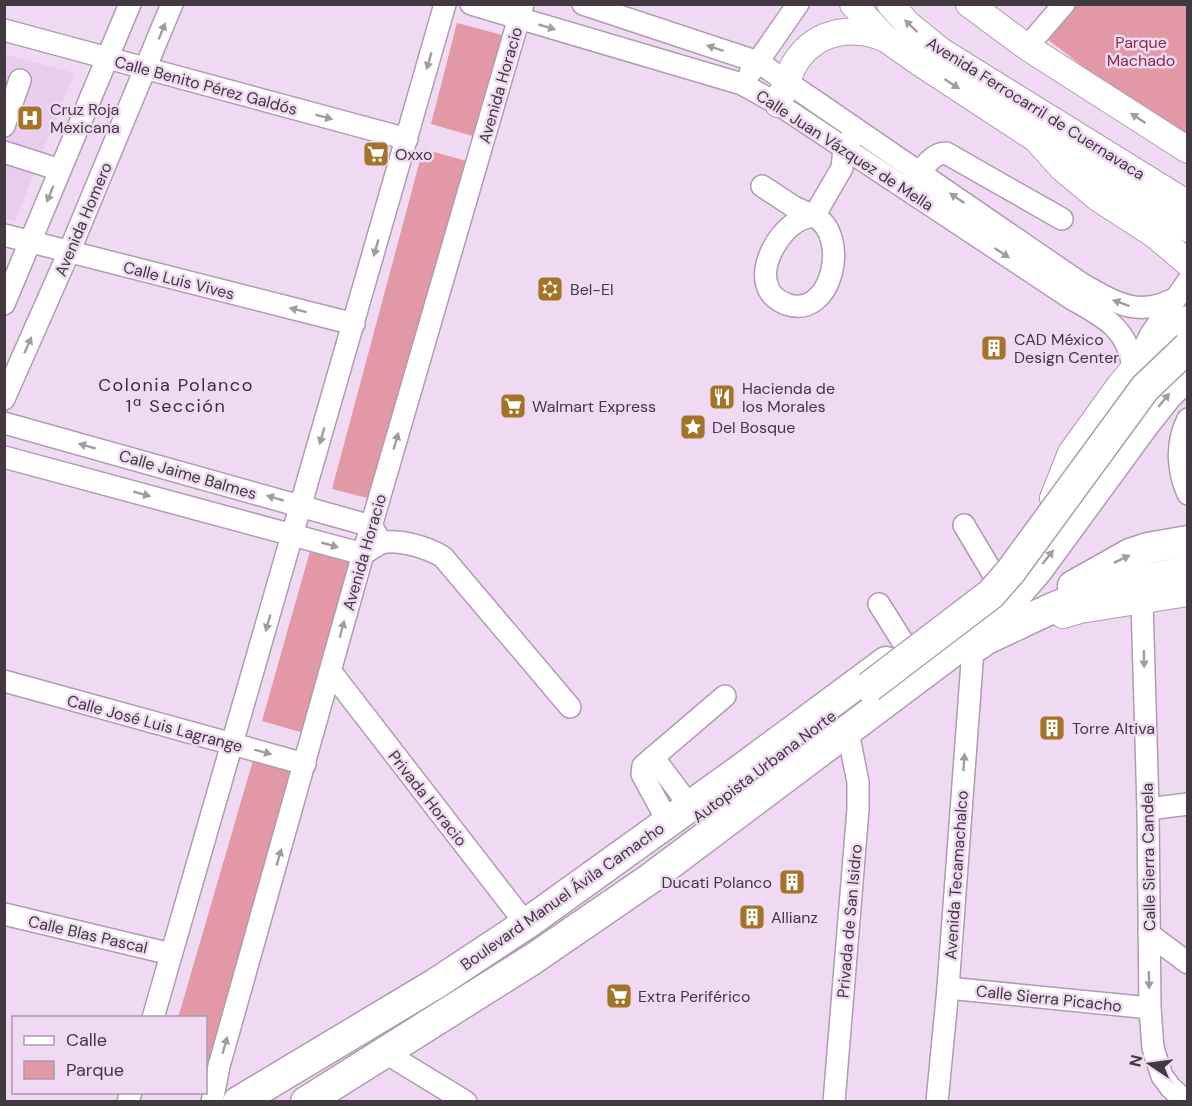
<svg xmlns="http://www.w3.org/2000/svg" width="1192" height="1106" font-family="'DM Sans',sans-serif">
  <rect width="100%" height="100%" fill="#f0d9f2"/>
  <path fill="#e9cdec" d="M4,54l70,19 -59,148 -10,-3z"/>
  <g fill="#e398a5">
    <path d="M1070,5h117v140l-144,-109z"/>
    <path d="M457,23l45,12 -26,102 -45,-13z"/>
    <path d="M423,149l47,13 -91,339 -47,-12z"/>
    <path d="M312,544l45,12 -50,178 -45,-13z"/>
    <path d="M254,757l49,15 -91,305 -6,2v-61h-28z"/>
  </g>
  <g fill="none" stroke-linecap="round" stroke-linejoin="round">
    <defs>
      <g id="minor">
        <path d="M471,4l271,80 36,20 294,195c32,18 56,29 61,69"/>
        <path d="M583,4l175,58 324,222c34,19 56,34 94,14"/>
        <path d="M4,30l403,109"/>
        <path d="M1027,47l37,-43"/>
        <path d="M750,73l48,-69"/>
        <path d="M4,126l16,-46"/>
        <path d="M4,152l56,18"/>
        <path d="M912,185c8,-12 18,-32 34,-32l116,66"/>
        <path d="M762,186l32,21 20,9 28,-48 2,-19 7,-10"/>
        <path d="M814,216c37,19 18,105 -28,88 -7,-3 -14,-8 -17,-14 -12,-23 10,-60 31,-70 4,-2 9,-3 14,-4z"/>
        <path d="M4,235l350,89"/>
        <path d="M4,304l126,-300"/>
        <path d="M1141,354l10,-20 37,-53"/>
        <path d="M4,399l65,-147 103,-248"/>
        <path d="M1188,419c-12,23 -11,51 0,75"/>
        <path d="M4,423l367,103 8,12"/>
        <path d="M4,457l359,97c5,-3 11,-7 16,-10 16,-7 50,4 64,13l127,150"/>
        <path d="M964,525l28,47"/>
        <path d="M1142,601l6,208 2,199 3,40 9,28 9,12 16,14"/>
        <path d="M879,604l27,43"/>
        <path d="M331,672l195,252"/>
        <path d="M4,681l301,83"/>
        <path d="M653,757l37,49"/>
        <path d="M1148,809l40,-5"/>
        <path d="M668,822l-26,-48 1,-8 82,-70"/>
        <path d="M4,914l167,40"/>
        <path d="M1149,934l39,29"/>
        <path d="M948,988l202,20"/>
        <path d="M153,1018l292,-1014"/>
        <path d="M394,1058l72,44"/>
        <path d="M128,1102l3,-10"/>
        <path d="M212,1102l7,-36 144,-512 160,-550"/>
        <path d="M834,1102l24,-293v-27l-8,-40"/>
        <path d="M937,1102l11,-114 25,-339"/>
      </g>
      <g id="major">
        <path d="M853,4l33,35 34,24 116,76 26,29 36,30 57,37 33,28"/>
        <path d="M890,4l18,20 33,27 247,153"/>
        <path d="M969,4l58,43 161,103"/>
        <path d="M778,104c6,-15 10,-31 19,-44 21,-30 57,-35 89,-21"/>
        <path d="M1047,144l27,11 114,74"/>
        <path d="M1053,498l18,-45 49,-68 28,-33 40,-33"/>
        <path d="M1063,615l17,-5 108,-17"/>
      </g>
      <g id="highway">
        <path d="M1073,586l57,-32 18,-6 40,-7"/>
        <path d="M978,645l8,-6c38,-17 75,-37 115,-49 29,-9 57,-13 87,-19"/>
        <path d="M238,1102l197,-118 91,-60 217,-156 143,-106"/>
        <path d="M306,1102l227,-143 118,-81 309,-232 48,-42 30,-35 106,-145 23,-29 21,-21"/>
      </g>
    </defs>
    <use href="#minor" stroke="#b19bb3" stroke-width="24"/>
    <use href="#major" stroke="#b19bb3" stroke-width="28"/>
    <use href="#highway" stroke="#b19bb3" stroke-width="33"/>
    <use href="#minor" stroke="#fff" stroke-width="21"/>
    <use href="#major" stroke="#fff" stroke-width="26"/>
    <use href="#highway" stroke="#fff" stroke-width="30"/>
    <defs>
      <path id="highway-bridge" d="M869,687l122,-93 20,-23 134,-183 43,-41"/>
    </defs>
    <use href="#highway-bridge" stroke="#b19bb3" stroke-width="33" stroke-linecap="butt"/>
    <use href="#highway-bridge" stroke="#fff" stroke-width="30"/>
  </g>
  <defs><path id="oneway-solid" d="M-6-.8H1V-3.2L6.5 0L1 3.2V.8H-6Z" transform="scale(1.5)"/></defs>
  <g fill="#a09ca0">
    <use href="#oneway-solid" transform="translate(911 26) rotate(-136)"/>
    <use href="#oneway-solid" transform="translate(547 27) rotate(16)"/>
    <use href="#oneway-solid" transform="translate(162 31) rotate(-68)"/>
    <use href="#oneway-solid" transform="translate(715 48) rotate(-162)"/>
    <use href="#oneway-solid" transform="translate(429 61) rotate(106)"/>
    <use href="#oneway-solid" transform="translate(952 84) rotate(33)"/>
    <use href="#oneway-solid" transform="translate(324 117) rotate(15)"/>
    <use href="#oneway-solid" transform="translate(1138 118) rotate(-147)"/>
    <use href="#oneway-solid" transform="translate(50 194) rotate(113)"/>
    <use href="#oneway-solid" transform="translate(957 198) rotate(-146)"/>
    <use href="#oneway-solid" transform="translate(376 248) rotate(106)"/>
    <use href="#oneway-solid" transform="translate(1002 253) rotate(33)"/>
    <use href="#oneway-solid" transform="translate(1121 303) rotate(-160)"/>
    <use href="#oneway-solid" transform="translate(298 310) rotate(-166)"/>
    <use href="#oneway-solid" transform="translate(28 345) rotate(-66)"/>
    <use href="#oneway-solid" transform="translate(1164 400) rotate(-51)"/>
    <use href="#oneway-solid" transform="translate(322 436) rotate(106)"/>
    <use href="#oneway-solid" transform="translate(396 441) rotate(-74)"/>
    <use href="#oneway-solid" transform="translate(87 446) rotate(-164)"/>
    <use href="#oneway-solid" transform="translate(142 494) rotate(15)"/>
    <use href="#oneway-solid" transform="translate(275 498) rotate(-164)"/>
    <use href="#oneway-solid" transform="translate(330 545) rotate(16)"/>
    <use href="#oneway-solid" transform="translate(1048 557) rotate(-52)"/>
    <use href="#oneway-solid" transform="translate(1122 559) rotate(-26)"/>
    <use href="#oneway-solid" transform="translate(268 623) rotate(106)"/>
    <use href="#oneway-solid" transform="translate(342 629) rotate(-75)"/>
    <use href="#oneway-solid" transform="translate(1144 659) rotate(89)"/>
    <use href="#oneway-solid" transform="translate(263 752) rotate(15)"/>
    <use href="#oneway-solid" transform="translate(964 762) rotate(-86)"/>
    <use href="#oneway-solid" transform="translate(279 857) rotate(-74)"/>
    <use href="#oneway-solid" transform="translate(1149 980) rotate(89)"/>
    <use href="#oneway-solid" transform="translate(225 1045) rotate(-74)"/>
  </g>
  <defs>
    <symbol id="hospital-square" viewBox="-11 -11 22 22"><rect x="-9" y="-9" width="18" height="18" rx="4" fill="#a37327" stroke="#f0d9f2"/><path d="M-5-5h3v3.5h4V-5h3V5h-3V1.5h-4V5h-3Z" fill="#fff"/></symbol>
    <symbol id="supermarket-square" viewBox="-11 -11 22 22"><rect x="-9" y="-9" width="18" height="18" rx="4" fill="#a37327" stroke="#f0d9f2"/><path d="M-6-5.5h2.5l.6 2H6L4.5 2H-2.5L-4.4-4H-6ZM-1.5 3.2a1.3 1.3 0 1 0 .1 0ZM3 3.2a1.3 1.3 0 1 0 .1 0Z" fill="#fff"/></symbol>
    <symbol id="synagogue-square" viewBox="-11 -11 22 22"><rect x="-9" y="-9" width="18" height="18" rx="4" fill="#a37327" stroke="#f0d9f2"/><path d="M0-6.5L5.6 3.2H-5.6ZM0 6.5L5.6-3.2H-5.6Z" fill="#fff"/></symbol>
    <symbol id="building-square" viewBox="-11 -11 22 22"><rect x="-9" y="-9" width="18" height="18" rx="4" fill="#a37327" stroke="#f0d9f2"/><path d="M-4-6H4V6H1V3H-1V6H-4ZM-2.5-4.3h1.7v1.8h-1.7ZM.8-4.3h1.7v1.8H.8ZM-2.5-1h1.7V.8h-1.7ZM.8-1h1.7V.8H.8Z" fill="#fff"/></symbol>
    <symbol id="restaurant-square" viewBox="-11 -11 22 22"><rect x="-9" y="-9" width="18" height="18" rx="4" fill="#a37327" stroke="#f0d9f2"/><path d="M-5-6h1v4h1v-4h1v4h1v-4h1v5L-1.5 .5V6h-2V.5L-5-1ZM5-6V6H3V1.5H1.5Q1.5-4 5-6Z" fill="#fff"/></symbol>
    <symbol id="sight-square" viewBox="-11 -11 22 22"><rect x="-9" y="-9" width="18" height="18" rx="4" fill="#a37327" stroke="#f0d9f2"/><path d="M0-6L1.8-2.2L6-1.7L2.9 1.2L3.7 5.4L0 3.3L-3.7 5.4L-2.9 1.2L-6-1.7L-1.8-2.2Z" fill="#fff"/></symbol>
  </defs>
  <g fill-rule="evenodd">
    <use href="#hospital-square" x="15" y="103" width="30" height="30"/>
    <use href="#supermarket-square" x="361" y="139" width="30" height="30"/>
    <use href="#synagogue-square" x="535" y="274" width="30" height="30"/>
    <use href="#building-square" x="979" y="333" width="30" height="30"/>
    <use href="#restaurant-square" x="707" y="382" width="30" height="30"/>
    <use href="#supermarket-square" x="498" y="391" width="30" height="30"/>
    <use href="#sight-square" x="678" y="412" width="30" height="30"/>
    <use href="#building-square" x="1037" y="713" width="30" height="30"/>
    <use href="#building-square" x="777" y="867" width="30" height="30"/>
    <use href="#building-square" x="737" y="902" width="30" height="30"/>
    <use href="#supermarket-square" x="604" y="981" width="30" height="30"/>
  </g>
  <g text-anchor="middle" stroke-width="5" stroke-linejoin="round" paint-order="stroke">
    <g font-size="16" fill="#852d44" stroke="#f0d9f2">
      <text x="1141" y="48">Parque<tspan x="1141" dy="18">Machado</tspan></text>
    </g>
    <g font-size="16" fill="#413842" stroke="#f0d9f2">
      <text transform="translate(206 85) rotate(15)" y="6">Calle Benito Pérez Galdós</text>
      <text transform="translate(500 85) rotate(-74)" y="6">Avenida Horacio</text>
      <text transform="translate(1036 108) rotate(32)" y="6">Avenida Ferrocarril de Cuernavaca</text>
      <text transform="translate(845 150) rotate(33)" y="6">Calle Juan Vázquez de Mella</text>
      <text transform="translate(83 219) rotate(-67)" y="6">Avenida Homero</text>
      <text transform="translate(179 280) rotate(14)" y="6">Calle Luis Vives</text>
      <text transform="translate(188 474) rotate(16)" y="6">Calle Jaime Balmes</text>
      <text transform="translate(364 552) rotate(-74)" y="6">Avenida Horacio</text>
      <text transform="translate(155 723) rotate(15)" y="6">Calle José Luis Lagrange</text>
      <text transform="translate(764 766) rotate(-37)" y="6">Autopista Urbana Norte</text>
      <text transform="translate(428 798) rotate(52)" y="6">Privada Horacio</text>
      <text transform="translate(1148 857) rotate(-91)" y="6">Calle Sierra Candela</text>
      <text transform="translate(956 875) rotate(-86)" y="6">Avenida Tecamachalco</text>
      <text transform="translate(562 896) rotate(-35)" y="6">Boulevard Manuel Ávila Camacho</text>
      <text transform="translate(849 921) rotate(-85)" y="6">Privada de San Isidro</text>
      <text transform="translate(88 934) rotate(13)" y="6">Calle Blas Pascal</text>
      <text transform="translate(1049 998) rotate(6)" y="6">Calle Sierra Picacho</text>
    </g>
    <g font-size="16" fill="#413842" stroke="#f0d9f2" text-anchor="start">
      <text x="50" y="115">Cruz Roja<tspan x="50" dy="18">Mexicana</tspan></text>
      <text x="395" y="160">Oxxo</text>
      <text x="570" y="295">Bel-El</text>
      <text x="1014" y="345">CAD México<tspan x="1014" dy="18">Design Center</tspan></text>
      <text x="742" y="394">Hacienda de<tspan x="742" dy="18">los Morales</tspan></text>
      <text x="532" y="412">Walmart Express</text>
      <text x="712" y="433">Del Bosque</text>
      <text x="1072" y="734">Torre Altiva</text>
      <text x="772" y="888" text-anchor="end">Ducati Polanco</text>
      <text x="771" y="923">Allianz</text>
      <text x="638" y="1002">Extra Periférico</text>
    </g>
    <g font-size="18" letter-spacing="1.5" fill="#3d2b3e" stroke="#f0d9f2">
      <text x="176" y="391">Colonia Polanco<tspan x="176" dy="21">1ª Sección</tspan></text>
    </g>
  </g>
  <rect width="1192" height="1106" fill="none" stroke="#413842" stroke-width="12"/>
  <rect x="12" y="1016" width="195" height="78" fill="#f0d9f2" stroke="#aa99ac" stroke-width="1.5"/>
  <rect x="24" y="1036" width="30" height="9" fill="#ffffff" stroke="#aa99ac" stroke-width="1.5"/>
  <text x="66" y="1046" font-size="18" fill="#413842">Calle</text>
  <rect x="24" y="1061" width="30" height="18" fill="#e398a5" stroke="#aa99ac" stroke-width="1.5"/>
  <text x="66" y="1076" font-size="18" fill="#413842">Parque</text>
  <g transform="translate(1150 1064) rotate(283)" stroke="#f0d9f2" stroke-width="4.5" paint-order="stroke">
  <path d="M0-4.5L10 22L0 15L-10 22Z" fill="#413842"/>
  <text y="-9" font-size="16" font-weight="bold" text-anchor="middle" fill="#413842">N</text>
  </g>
</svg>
